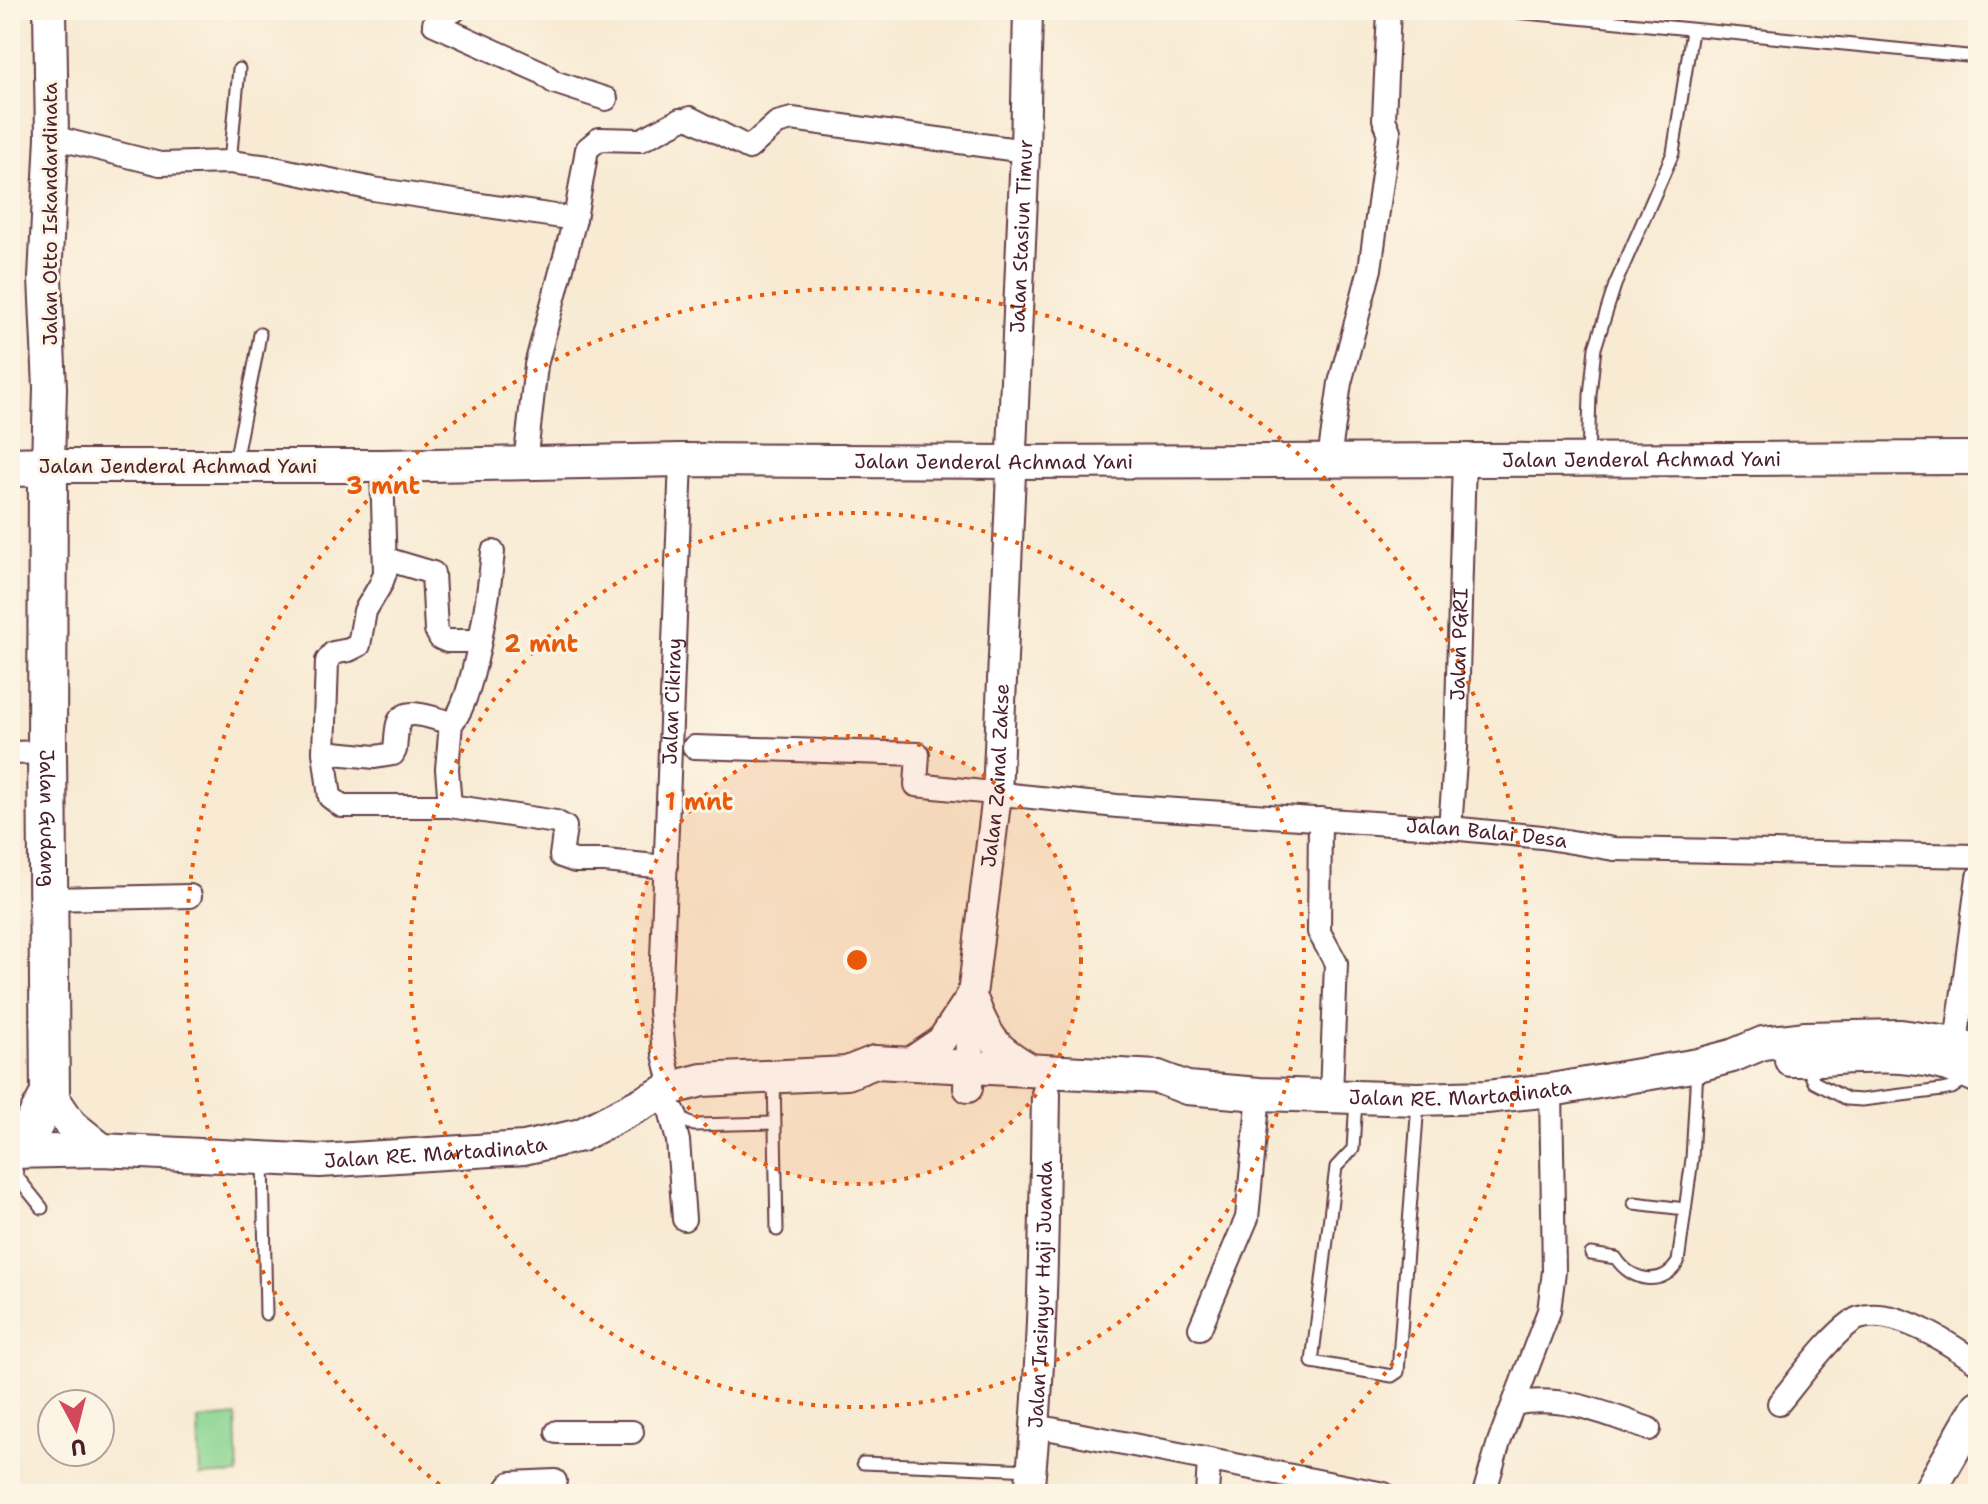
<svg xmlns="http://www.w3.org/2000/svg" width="1988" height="1504" font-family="'Shantell Sans',sans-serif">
  <rect width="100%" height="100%" fill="#fcf5e5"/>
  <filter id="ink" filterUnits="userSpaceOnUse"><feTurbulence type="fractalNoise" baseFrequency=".0125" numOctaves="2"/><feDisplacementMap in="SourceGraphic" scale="16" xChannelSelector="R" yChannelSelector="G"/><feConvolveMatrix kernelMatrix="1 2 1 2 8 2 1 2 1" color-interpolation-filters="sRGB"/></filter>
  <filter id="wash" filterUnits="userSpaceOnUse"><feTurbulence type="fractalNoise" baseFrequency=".006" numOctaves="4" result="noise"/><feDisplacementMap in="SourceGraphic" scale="32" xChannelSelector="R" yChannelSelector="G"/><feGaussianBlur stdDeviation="1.8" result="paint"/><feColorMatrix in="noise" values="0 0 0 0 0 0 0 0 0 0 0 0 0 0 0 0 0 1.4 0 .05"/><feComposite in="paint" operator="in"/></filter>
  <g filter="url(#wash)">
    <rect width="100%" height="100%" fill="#f8ead3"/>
    <path fill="#89d491" stroke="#6a7a5e" stroke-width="2" d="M236,1416l2,58 -38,2 -2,-56z"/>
  </g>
  <g filter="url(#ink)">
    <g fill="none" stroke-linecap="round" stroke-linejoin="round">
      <defs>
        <g id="service">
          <path d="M1494,10l484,47"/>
          <path d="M230,162l9,-93"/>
          <path d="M1588,459l2,-64 5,-47 20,-63 58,-132 19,-122"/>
          <path d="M235,464c7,-44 18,-86 25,-130"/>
          <path d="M1806,1064l8,18 33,17 15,1 80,-10 10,-2 16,-11"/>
          <path d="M774,1077l3,153"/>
          <path d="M1356,1099l-3,50 -17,18 -24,195 80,14 6,-4 20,-269"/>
          <path d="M679,1109l4,11 11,5 80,-2"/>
          <path d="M13,1157l5,21 24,30"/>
          <path d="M263,1159l3,155"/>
          <path d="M1634,1203l51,6"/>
          <path d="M1591,1254l25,4c15,23 46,30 62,4l14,-103 5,-90"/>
          <path d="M863,1463l168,7"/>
        </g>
        <g id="minor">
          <path d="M455,10l-20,11 -1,3 107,48 13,10 52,17"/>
          <path d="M690,118l59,30 28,-25 15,-4 233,32"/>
          <path d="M52,137l108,27 70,-2 39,5 104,22 202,30"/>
          <path d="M1329,459l11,-76 30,-114 19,-138 -5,-12 5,-109"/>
          <path d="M525,464l11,-99 39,-146 12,-70 12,-10 42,1 39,-20"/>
          <path d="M382,466l3,107 -4,11 -16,27 -6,34 -10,5 -16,3 -6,8 -3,91 6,45 12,9h108l106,16 9,5 -4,29 14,5h30l61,6"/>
          <path d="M386,559l47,14 3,57 4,8 7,3h33"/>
          <path id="s1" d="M694,747l224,7 -2,31 201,21 333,22 92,9 72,12 364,7"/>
          <path d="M324,752l51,5 18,-3 2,-4c1,-8 1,-18 3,-26 5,-20 40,-4 53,-1"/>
          <path d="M10,753l37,-1"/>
          <path d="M450,806l-3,-37 4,-46c23,-17 39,-139 42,-171"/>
          <path d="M1320,819l-1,113 17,31 -5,132"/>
          <path id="s2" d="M1450,828l6,-80 8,-289"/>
          <path d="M48,899l142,-3"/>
          <path d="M1956,1044l22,-167"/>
          <path id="s3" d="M672,1088l-8,-34 -4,-43 21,-551"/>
          <path d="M665,1090l13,51 6,78"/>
          <path d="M1200,1328l47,-110 12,-124"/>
          <path d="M1779,1403c17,-20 58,-77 80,-85 35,-12 91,26 119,45"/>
          <path d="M1514,1404c47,-10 91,9 135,25"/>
          <path d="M1036,1426l348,68"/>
          <path d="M557,1432h75"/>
          <path d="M503,1494l8,-11 44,-2"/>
          <path d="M1207,1494l2,-33"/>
          <path d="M1484,1494l15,-52 50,-131 5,-40 -3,-181"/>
        </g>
        <g id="tertiary">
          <path d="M975,1003c15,41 26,48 62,69"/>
          <path d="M907,1064l34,-23 30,-45"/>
          <path id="s4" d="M968,1088l4,-93 25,-200 28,-644 3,-141"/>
          <path id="s5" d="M1029,1494c14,-133 15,-267 17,-400"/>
        </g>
        <g id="secondary">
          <path id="s6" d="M50,10l2,127 -7,141 5,110 -2,78h334l299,-6 330,2 967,-4"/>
          <path d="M1791,1060c67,-1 125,-14 187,17"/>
          <path d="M50,1094l21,31 31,25"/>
          <path id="s7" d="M12,1152l90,-2 218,11 204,-13 57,-13 91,-47 30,-8 145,-7 28,-11 283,15 29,11 72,6 159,5 68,-2 65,-7 147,-25 34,-9 31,-13 43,-5 95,-2 55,8 22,10"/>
          <path d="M1928,1494l50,-87"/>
        </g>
        <g id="trunk">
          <path id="s8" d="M10,467l38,-1 -1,286 3,342 -22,41 -18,17"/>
        </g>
      </defs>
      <use href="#service" stroke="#643d44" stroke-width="15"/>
      <use href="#minor" stroke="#643d44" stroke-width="26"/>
      <use href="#tertiary" stroke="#643d44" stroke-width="32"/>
      <use href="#secondary" stroke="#643d44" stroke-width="36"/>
      <use href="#trunk" stroke="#643d44" stroke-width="42"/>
      <use href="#service" stroke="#fff" stroke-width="11"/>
      <use href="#minor" stroke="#fff" stroke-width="22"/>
      <use href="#tertiary" stroke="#fff" stroke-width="28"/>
      <use href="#secondary" stroke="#fff" stroke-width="32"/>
      <use href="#trunk" stroke="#fff" stroke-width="38"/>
    </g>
  </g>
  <circle cx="857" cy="960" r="224" fill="#e8590c" fill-opacity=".12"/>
  <g fill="none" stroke="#e8590c" stroke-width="4" stroke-dasharray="4 8">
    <circle cx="857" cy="960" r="224"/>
    <circle cx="857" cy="960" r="447"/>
    <path d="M449 1492A671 671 0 1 1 1265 1492"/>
  </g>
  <g text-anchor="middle" stroke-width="6" stroke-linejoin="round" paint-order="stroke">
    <g font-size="20" fill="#4a1f2b" stroke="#fcf5e5">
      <text transform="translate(50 214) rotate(-90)" y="7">Jalan Otto Iskandardinata</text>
      <text dy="7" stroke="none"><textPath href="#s4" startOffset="854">Jalan Stasiun Timur</textPath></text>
      <text dy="7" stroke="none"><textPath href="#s6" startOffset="2050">Jalan Jenderal Achmad Yani</textPath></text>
      <text dy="7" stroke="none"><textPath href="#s6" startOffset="1402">Jalan Jenderal Achmad Yani</textPath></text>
      <text x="178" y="473">Jalan Jenderal Achmad Yani</text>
      <text dy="7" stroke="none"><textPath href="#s2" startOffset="184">Jalan PGRI</textPath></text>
      <text dy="7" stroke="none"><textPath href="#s3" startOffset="388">Jalan Cikiray</textPath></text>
      <text dy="7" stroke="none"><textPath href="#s4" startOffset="314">Jalan Zainal Zakse</textPath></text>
      <text dy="7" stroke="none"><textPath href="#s8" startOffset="390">Jalan Gudang</textPath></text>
      <text dy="7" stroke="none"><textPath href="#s1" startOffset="828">Jalan Balai Desa</textPath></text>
      <text dy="7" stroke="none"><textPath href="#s7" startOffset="1468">Jalan RE. Martadinata</textPath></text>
      <text dy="7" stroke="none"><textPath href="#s7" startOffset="424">Jalan RE. Martadinata</textPath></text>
      <text dy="7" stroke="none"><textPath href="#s5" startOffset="200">Jalan Insinyur Haji Juanda</textPath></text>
    </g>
  </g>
  <circle cx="857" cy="960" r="12" fill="#e8590c" stroke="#fcf5e5" stroke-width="4"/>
  <g font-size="24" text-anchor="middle" font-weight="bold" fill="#e8590c" stroke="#fcf5e5" stroke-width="6" stroke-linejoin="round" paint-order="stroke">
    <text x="383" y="494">3 mnt</text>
    <text x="541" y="652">2 mnt</text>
    <text x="699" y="810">1 mnt</text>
  </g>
  <rect width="1988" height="1504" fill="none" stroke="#fcf5e5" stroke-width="40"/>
  <g transform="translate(76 1428) rotate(173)"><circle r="38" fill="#fcf5e5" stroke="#b59f9b" stroke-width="2"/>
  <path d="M0-6L14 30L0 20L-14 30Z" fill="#d1495b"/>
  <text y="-12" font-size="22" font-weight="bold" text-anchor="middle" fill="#4a1f2b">U</text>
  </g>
</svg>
